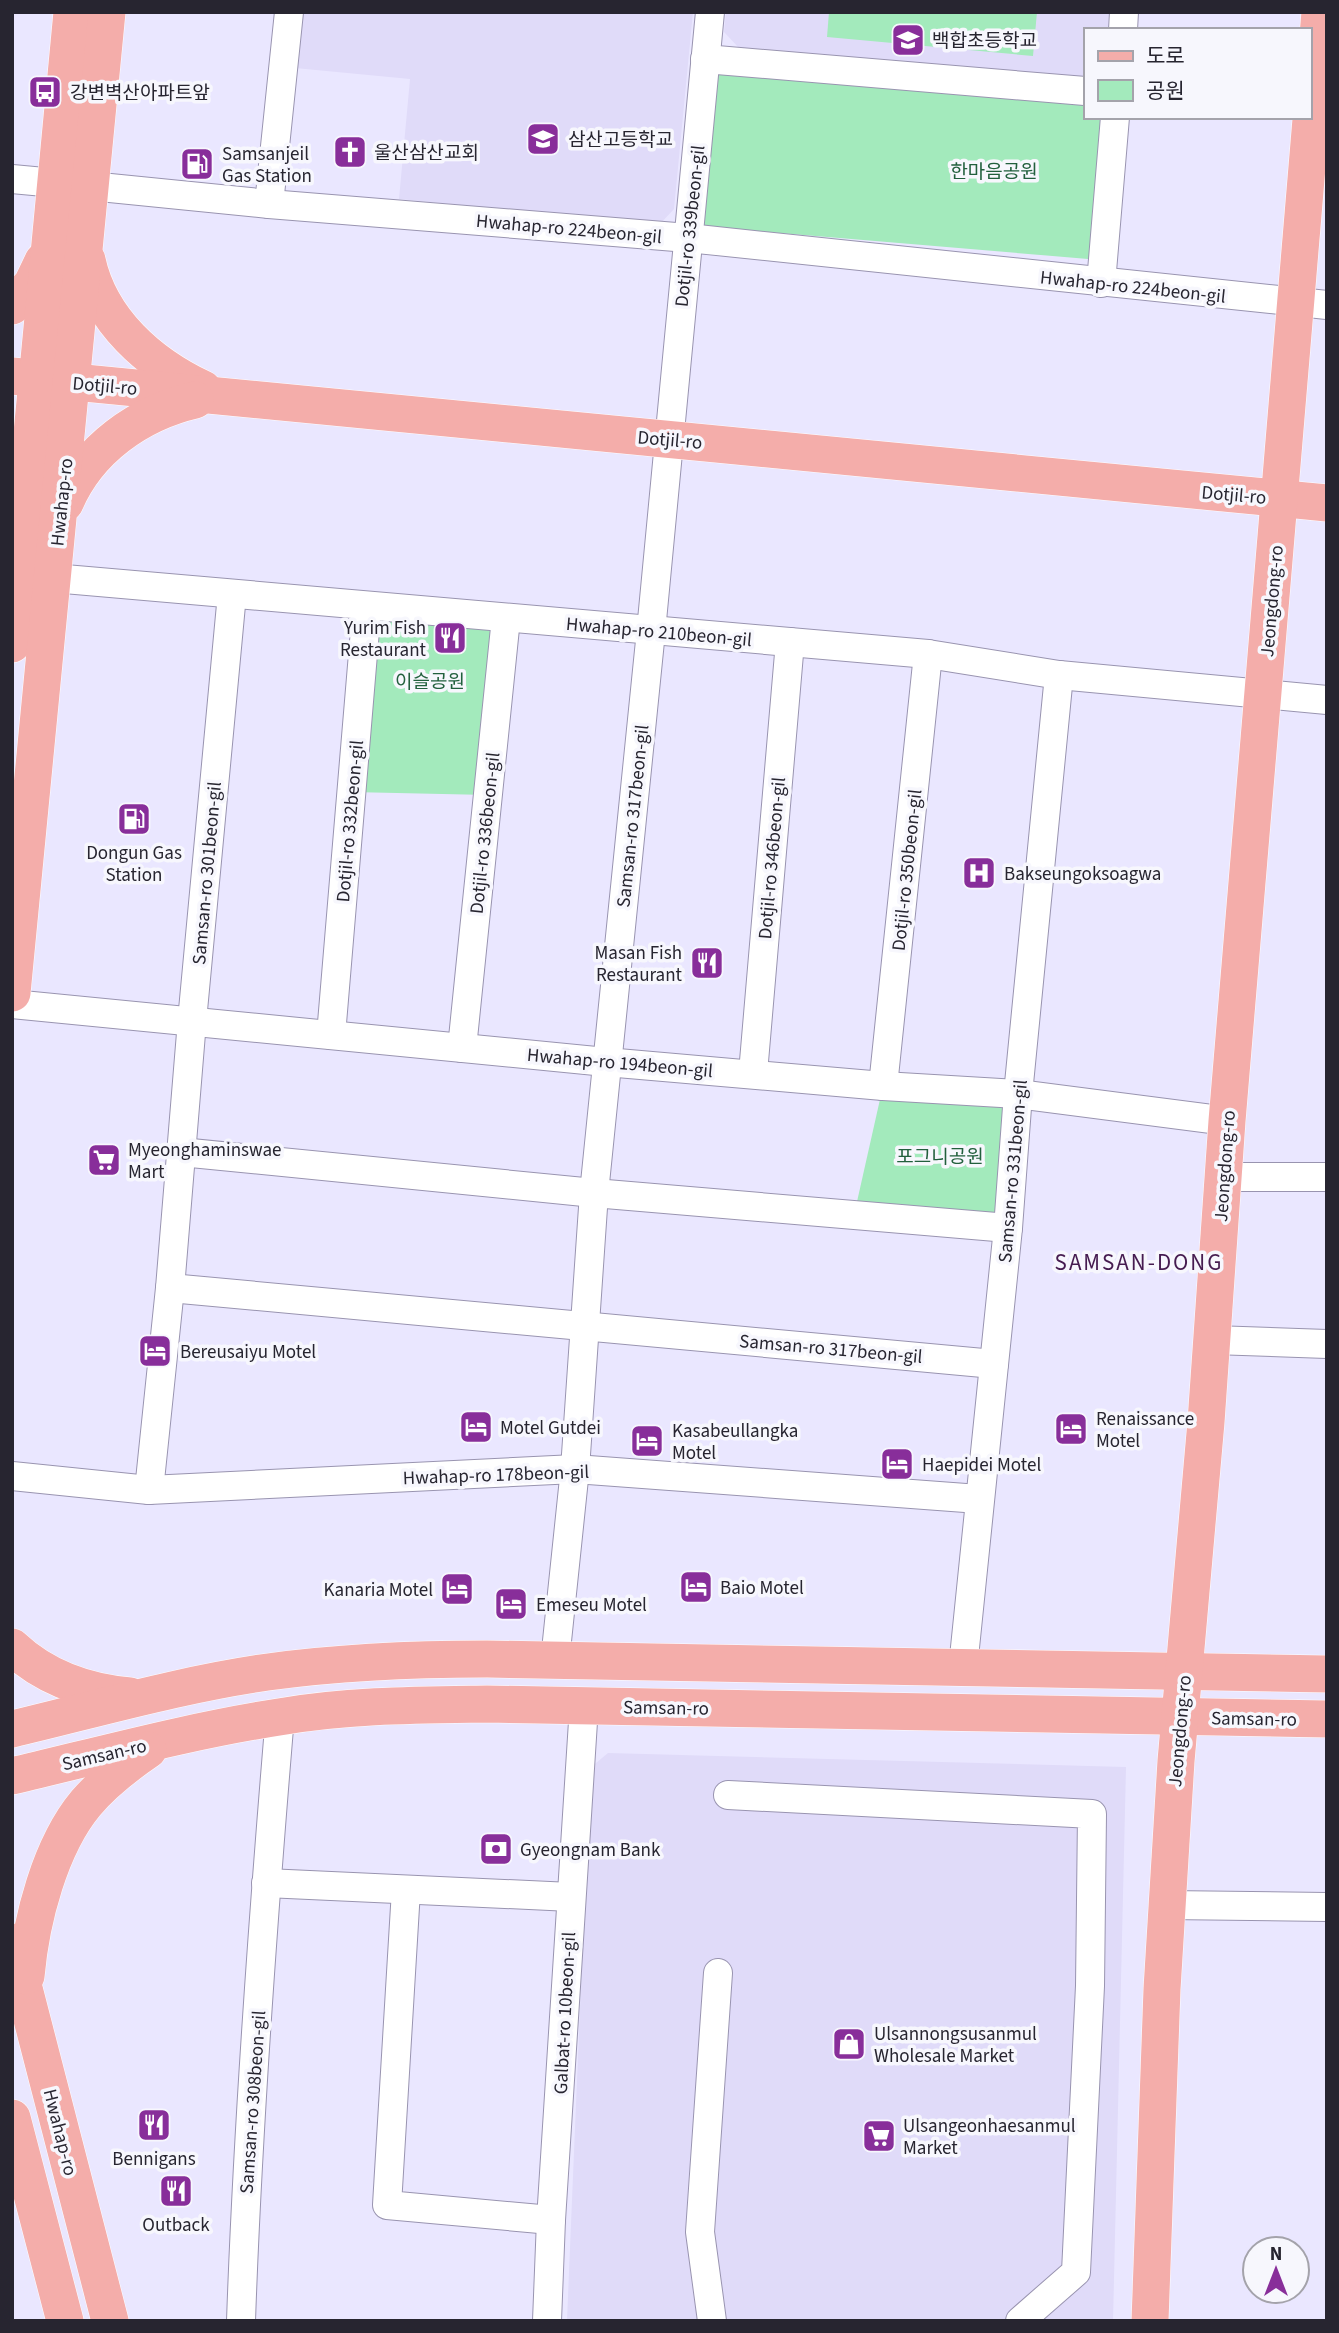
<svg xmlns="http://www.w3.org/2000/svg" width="1339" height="2333" font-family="'Source Sans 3','Noto Sans KR',sans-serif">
  <rect width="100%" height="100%" fill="#eae7ff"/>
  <g fill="#e0dbf9">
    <path d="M300,12h393l-19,197 -14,15 -261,-25 11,-120 -115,-11z"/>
    <path d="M726,12h383l-1,18h-23v48l-346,-30 -15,-16z"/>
    <path d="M608,1753l518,14 -13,554h-546l23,-553z"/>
  </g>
  <g fill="#a3eabc">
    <path d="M829,12h208l-4,44 -206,-19z"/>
    <path d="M711,67l374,31v19h18l-12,136 -3,6 -390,-33z"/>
    <path d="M367,606l139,12 -18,177 -137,-3z"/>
    <path d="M883,1086l135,8 -10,134 -154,-13z"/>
  </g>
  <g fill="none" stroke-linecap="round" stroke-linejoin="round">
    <defs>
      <g id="minor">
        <path d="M1123,30l1,-18"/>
        <path d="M705,59l380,32"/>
        <path d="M12,179l43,4"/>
        <path d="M90,186l179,18 419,34 639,67"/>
        <path d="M269,204l20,-192"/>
        <path d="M1101,283l14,-166"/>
        <path d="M53,578l875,76 131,21 268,25"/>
        <path d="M12,1004l594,58 277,24 135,8 209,27"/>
        <path d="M331,1035l36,-429"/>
        <path d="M462,1048l44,-430"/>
        <path d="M753,1073l37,-431"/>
        <path d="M883,1086l45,-432"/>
        <path d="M181,1152l413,41 414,35"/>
        <path d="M1224,1177h103"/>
        <path d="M170,1288l824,76"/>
        <path d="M1213,1340l114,4"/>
        <path d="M12,1476l137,14 426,-21 404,30"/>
        <path d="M149,1490l21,-202 22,-267 40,-427"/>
        <path d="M555,1660l20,-191 19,-276 57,-562 59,-619"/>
        <path d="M963,1667l45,-439 10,-134 41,-419"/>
        <path d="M728,1795l364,19 -2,172 -14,286 -56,49"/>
        <path d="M266,1883l305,14"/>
        <path d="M406,1890l-19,315 164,15"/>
        <path d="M1167,1905l160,2"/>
        <path d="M241,2321c7,-202 22,-403 39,-605"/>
        <path d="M547,2321l4,-101 33,-514"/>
        <path d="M712,2321l-12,-89 18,-259"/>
      </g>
      <g id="major">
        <path d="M87,260c13,61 63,104 116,129"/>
        <path d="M12,306l20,-22 11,-23"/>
        <path d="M12,376l1315,127"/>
        <path d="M65,503c23,-54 74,-90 130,-103"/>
        <path d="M12,644l60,-632"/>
        <path d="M12,993l95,-981"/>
        <path d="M12,1647c33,31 74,45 118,49"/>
        <path d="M12,1729c84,-20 171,-45 256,-57 73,-10 146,-13 219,-13l840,15"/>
        <path d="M12,1776c89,-21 177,-45 267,-59 69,-12 139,-12 208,-13l840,15"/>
        <path d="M12,1942l98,379"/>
        <path d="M26,1976c5,-56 24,-130 60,-173 18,-21 40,-38 62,-53"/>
        <path d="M12,2118l53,203"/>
        <path d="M1150,2321l12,-332 14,-228 30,-339 21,-301 93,-1109"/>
      </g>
    </defs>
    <use href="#minor" stroke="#9994b0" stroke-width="30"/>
    <use href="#major" stroke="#fff" stroke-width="38"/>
    <use href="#minor" stroke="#fff" stroke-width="28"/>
    <use href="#major" stroke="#f4adaa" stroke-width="37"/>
  </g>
  <defs>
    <symbol id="school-square" viewBox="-11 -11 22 22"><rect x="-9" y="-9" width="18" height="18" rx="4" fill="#882e9a" stroke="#f7f7fd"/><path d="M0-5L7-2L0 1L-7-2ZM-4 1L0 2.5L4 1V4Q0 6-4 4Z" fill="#fff"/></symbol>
    <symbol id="bus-square" viewBox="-11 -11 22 22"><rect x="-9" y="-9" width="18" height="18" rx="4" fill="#882e9a" stroke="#f7f7fd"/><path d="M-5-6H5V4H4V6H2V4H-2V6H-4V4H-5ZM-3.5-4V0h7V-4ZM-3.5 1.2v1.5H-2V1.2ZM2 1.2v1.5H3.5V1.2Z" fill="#fff"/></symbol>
    <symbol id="church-square" viewBox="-11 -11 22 22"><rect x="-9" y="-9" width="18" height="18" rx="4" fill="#882e9a" stroke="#f7f7fd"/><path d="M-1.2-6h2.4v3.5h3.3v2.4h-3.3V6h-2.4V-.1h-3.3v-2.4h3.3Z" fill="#fff"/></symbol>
    <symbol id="fuel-square" viewBox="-11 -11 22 22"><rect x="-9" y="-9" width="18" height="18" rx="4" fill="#882e9a" stroke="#f7f7fd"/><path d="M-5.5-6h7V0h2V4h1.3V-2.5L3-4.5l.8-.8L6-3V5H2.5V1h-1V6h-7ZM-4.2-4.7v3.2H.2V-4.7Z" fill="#fff"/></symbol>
    <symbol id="restaurant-square" viewBox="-11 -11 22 22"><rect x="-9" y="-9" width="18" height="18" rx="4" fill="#882e9a" stroke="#f7f7fd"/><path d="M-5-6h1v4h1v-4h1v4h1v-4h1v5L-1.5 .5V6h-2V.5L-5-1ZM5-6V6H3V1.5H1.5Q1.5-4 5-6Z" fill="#fff"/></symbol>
    <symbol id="hospital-square" viewBox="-11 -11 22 22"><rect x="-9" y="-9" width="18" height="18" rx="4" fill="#882e9a" stroke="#f7f7fd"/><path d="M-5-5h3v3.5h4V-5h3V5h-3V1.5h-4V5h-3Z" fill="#fff"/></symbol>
    <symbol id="supermarket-square" viewBox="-11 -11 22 22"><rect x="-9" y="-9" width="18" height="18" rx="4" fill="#882e9a" stroke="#f7f7fd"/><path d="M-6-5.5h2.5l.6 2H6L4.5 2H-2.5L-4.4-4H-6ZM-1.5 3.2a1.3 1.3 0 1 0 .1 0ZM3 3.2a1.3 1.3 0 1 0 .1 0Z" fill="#fff"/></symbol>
    <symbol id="hotel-square" viewBox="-11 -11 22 22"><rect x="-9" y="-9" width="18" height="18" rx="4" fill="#882e9a" stroke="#f7f7fd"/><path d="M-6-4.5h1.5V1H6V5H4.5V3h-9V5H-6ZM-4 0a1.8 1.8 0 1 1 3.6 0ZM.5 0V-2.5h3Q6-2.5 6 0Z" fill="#fff"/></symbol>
    <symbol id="bank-square" viewBox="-11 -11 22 22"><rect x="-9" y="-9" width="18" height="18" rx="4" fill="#882e9a" stroke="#f7f7fd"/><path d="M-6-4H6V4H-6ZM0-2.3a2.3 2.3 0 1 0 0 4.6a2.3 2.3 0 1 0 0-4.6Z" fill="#fff"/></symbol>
    <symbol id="shop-square" viewBox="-11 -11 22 22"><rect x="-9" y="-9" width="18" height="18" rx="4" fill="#882e9a" stroke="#f7f7fd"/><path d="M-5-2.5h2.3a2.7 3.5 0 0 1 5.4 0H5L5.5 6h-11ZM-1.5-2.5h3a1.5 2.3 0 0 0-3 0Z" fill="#fff"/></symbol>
  </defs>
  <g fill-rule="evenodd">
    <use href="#school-square" x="889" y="21" width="38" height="38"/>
    <use href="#bus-square" x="26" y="73" width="38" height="38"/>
    <use href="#school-square" x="524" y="120" width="38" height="38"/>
    <use href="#church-square" x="331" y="133" width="38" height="38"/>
    <use href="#fuel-square" x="178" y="145" width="38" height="38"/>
    <use href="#restaurant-square" x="431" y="619" width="38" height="38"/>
    <use href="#fuel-square" x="115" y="800" width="38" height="38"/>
    <use href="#hospital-square" x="960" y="854" width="38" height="38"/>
    <use href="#restaurant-square" x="688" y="944" width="38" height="38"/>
    <use href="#supermarket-square" x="85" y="1141" width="38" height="38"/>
    <use href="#hotel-square" x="136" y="1332" width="38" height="38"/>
    <use href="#hotel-square" x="457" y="1408" width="38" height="38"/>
    <use href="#hotel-square" x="1052" y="1410" width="38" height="38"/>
    <use href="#hotel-square" x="628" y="1422" width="38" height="38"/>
    <use href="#hotel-square" x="878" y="1445" width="38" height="38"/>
    <use href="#hotel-square" x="677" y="1568" width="38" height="38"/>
    <use href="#hotel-square" x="438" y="1570" width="38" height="38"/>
    <use href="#hotel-square" x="492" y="1585" width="38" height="38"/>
    <use href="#bank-square" x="477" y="1830" width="38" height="38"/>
    <use href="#shop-square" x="830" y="2025" width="38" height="38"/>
    <use href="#restaurant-square" x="135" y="2106" width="38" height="38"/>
    <use href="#supermarket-square" x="860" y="2117" width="38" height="38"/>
    <use href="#restaurant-square" x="157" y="2172" width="38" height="38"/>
  </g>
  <g text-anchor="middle" stroke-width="7" stroke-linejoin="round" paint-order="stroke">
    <g font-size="19" fill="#272530" stroke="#f7f7fd" text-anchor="start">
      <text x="932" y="47">백합초등학교</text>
      <text x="70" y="99">강변벽산아파트앞</text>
      <text x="568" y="146">삼산고등학교</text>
      <text x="374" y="159">울산삼산교회</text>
      <text x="222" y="160">Samsanjeil<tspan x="222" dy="22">Gas Station</tspan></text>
      <text x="426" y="634" text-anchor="end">Yurim Fish<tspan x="426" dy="22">Restaurant</tspan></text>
      <text x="134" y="859" text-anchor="middle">Dongun Gas<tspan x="134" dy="22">Station</tspan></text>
      <text x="1004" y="880">Bakseungoksoagwa</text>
      <text x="682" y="959" text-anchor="end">Masan Fish<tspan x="682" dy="22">Restaurant</tspan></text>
      <text x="128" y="1156">Myeonghaminswae<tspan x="128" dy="22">Mart</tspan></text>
      <text x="180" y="1358">Bereusaiyu Motel</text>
      <text x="1096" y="1425">Renaissance<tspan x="1096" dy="22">Motel</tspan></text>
      <text x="500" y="1434">Motel Gutdei</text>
      <text x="672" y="1437">Kasabeullangka<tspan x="672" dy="22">Motel</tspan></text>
      <text x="922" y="1471">Haepidei Motel</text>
      <text x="720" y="1594">Baio Motel</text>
      <text x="433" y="1596" text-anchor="end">Kanaria Motel</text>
      <text x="536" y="1611">Emeseu Motel</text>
      <text x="520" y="1856">Gyeongnam Bank</text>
      <text x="874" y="2040">Ulsannongsusanmul<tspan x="874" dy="22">Wholesale Market</tspan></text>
      <text x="903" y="2132">Ulsangeonhaesanmul<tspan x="903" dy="22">Market</tspan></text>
      <text x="154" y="2165" text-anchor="middle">Bennigans</text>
      <text x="176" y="2231" text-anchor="middle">Outback</text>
    </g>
    <g font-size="19" fill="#22603d" stroke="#f7f7fd">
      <text x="994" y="178">한마음공원</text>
      <text x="430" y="688">이슬공원</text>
      <text x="940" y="1163">포그니공원</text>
    </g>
    <g font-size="19" fill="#272530" stroke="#f7f7fd">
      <text transform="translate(689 226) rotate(-84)" y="7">Dotjil-ro 339beon-gil</text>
      <text transform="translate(569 228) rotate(5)" y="7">Hwahap-ro 224beon-gil</text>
      <text transform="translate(1133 286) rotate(6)" y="7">Hwahap-ro 224beon-gil</text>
      <text transform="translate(105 385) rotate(5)" y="7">Dotjil-ro</text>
      <text transform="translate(670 439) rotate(5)" y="7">Dotjil-ro</text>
      <text transform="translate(1234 494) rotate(5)" y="7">Dotjil-ro</text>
      <text transform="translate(61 502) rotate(-84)" y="7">Hwahap-ro</text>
      <text transform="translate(1271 601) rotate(-85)" y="7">Jeongdong-ro</text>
      <text transform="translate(659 631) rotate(5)" y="7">Hwahap-ro 210beon-gil</text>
      <text transform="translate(632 816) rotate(-84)" y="7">Samsan-ro 317beon-gil</text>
      <text transform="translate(349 821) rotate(-85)" y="7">Dotjil-ro 332beon-gil</text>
      <text transform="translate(484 833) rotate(-84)" y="7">Dotjil-ro 336beon-gil</text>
      <text transform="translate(771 858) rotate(-85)" y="7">Dotjil-ro 346beon-gil</text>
      <text transform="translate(906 870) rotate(-84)" y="7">Dotjil-ro 350beon-gil</text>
      <text transform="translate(206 873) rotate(-85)" y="7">Samsan-ro 301beon-gil</text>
      <text transform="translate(620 1062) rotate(5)" y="7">Hwahap-ro 194beon-gil</text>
      <text transform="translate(1224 1166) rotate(-86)" y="7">Jeongdong-ro</text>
      <text transform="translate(1012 1171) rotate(-85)" y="7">Samsan-ro 331beon-gil</text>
      <text transform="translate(831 1348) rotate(5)" y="7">Samsan-ro 317beon-gil</text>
      <text transform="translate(496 1474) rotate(-2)" y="7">Hwahap-ro 178beon-gil</text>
      <text transform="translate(666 1707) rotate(1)" y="7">Samsan-ro</text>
      <text transform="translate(1254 1718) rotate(1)" y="7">Samsan-ro</text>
      <text transform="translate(1179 1731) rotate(-85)" y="7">Jeongdong-ro</text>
      <text transform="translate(104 1754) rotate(-13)" y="7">Samsan-ro</text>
      <text transform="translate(564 2013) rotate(-87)" y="7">Galbat-ro 10beon-gil</text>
      <text transform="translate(252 2102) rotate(-86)" y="7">Samsan-ro 308beon-gil</text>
      <text transform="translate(61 2132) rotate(76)" y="7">Hwahap-ro</text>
    </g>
    <g font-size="23" letter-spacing="2" fill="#461c50" stroke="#f7f7fd">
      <text x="1139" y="1270">SAMSAN-DONG</text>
    </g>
  </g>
  <rect width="1339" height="2333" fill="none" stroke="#272530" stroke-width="28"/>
  <rect x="1084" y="28" width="228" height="91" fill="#f7f7fd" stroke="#a4a3ab" stroke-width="2"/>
  <rect x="1098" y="51" width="35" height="10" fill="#f4adaa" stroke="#a4a3ab" stroke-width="2"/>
  <text x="1146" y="63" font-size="21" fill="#272530">도로</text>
  <rect x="1098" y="80" width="35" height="21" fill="#a3eabc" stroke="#a4a3ab" stroke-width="2"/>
  <text x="1146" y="98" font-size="21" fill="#272530">공원</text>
  <g transform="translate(1276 2270)"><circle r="33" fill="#f7f7fd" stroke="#a4a3ab" stroke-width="2"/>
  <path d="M0-5L12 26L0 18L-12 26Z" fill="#882e9a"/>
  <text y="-10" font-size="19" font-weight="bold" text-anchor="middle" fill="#272530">N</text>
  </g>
</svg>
